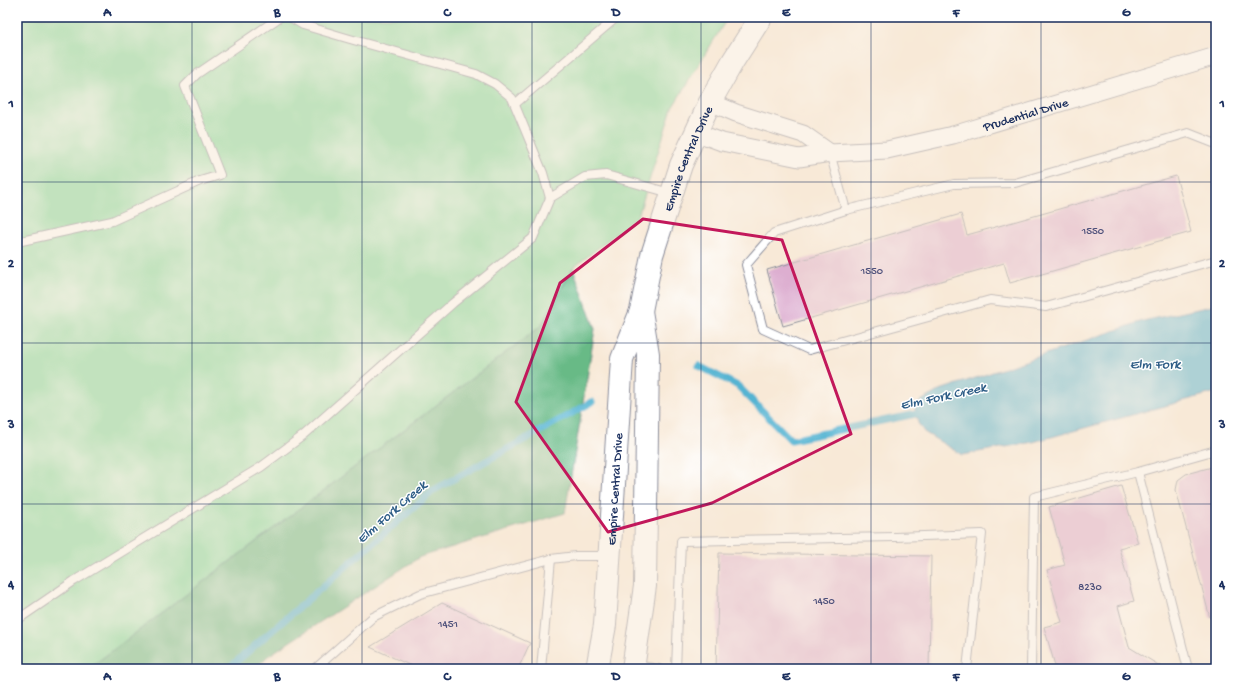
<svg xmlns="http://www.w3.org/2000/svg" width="1233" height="686" font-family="'Gochi Hand',sans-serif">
  <rect width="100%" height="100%" fill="#fff"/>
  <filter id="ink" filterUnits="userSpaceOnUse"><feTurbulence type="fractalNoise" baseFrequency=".025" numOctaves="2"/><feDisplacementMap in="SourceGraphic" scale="8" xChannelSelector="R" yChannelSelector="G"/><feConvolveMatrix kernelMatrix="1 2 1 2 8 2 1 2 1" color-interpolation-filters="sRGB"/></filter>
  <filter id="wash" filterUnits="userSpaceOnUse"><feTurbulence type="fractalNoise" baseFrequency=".012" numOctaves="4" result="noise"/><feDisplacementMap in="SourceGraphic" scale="16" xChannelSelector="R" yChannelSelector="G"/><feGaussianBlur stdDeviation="0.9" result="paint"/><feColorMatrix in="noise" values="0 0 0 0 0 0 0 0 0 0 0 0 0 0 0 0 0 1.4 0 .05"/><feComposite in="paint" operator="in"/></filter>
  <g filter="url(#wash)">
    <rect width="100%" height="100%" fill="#f8e9d7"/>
    <path fill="#81da9f" stroke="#4e847e" d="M17,17h711l-56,91 -34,108 -65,52 -32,58 -453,343h-71z"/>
    <path fill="#68ba86" stroke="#427472" d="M573,268l22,61 -30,184 -145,44 -152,99 -14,13h-166l453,-343z"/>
    <path fill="#54b4d2" stroke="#387298" d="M1216,305v87l-183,50 -71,13 -38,-23 -6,-9 -3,-15 6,-7 19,-11 203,-69z"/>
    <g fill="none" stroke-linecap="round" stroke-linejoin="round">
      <g stroke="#54b4d2" stroke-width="7">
        <path d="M699,366l39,20 53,54 134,-28"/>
        <path d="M228,669l206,-179 158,-88"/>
      </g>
    </g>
    <g id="blocks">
      <g fill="#ddaed0">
        <path d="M1176,176l15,56 -181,51 -6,-20 -221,63 -16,-56 194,-56 6,21z"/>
        <path d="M1216,466v151l-6,1 -34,-128 2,-10 8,-6z"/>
        <path d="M1121,486l17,57 -19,5 15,53 -16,5 11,41 36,22h-109l-12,-42 18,-5 -15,-52 18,-5 -16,-58z"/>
        <path d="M719,553l212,3 -2,113h-213z"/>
        <path d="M442,603l88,40 -12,26h-100l-48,-22z"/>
      </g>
    </g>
  </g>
  <g filter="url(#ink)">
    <use href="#blocks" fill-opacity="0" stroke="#8a8c9a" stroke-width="1"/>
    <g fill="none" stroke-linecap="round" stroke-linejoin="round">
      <defs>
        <g id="lane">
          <path d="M290,17l13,8 47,14 126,35 19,10 17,14 31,75 7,25"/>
          <path d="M515,104l102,-87"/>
          <path d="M1216,144l-28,-11 -173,50 -61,1 -108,26 -72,23 -28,32 17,64 46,21 181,-50 56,7 170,-47"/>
          <path d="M830,153l16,57"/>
          <path d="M17,242l95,-21 88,-40 20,-6 -35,-89 12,-12 83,-57"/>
          <path d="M1138,472l78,-22"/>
          <path d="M551,559l25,-3h32"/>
          <path d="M17,620l57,-39 187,-114 43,-32 149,-132 80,-65 17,-40 35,-21 21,-2 64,18"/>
          <path d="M634,665l25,4"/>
          <path d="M315,669l58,-52 47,-23 131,-35 -10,110"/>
          <path d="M676,669l5,-128 214,-4 87,-3 -15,135"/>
          <path d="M1031,669l3,-172 104,-25 50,197"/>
        </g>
        <g id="street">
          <path d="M710,102l26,11 67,21 27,19"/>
          <path id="s1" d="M695,132l27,10 77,16 31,-5 57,-3 66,-15 263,-79"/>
        </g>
        <g id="secondary">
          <path id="s2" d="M597,669l8,-44 17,-266 19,-48 11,-56 29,-90 29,-63 23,-41 28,-44"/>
          <path d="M633,669l12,-83 3,-232 -7,-43"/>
        </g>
      </defs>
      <use href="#lane" stroke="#8a8c9a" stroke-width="10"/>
      <use href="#street" stroke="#8a8c9a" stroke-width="19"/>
      <use href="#secondary" stroke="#8a8c9a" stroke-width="24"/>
      <use href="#lane" stroke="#fff" stroke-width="8"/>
      <use href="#street" stroke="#fff" stroke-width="17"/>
      <use href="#secondary" stroke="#fff" stroke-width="22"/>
    </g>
  </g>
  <path d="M0 0H1233V686H0ZM643,219l139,21 69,194 -139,69 -104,29 -92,-130 44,-119z" fill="#f8e9d7" fill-opacity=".55" fill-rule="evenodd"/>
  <path fill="none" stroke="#c2185b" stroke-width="3" stroke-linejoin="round" d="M643,219l139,21 69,194 -139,69 -104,29 -92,-130 44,-119z"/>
  <path fill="none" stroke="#1b2f5e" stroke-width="1" stroke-opacity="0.55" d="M192,17v652M362,17v652M532,17v652M701,17v652M871,17v652M1041,17v652M17,182h1199M17,343h1199M17,504h1199"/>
  <g text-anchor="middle" stroke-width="3" stroke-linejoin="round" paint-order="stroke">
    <g font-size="11" fill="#4c4f7a">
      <text x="1093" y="234">1550</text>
      <text x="872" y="274">1550</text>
      <text x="1090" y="590">8230</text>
      <text x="824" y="604">1450</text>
      <text x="448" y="627">1451</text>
    </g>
    <g font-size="13" fill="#1b2f5e" stroke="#fff">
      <text dy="5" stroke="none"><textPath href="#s1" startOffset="339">Prudential Drive</textPath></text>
      <text dy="5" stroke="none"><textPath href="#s2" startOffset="523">Empire Central Drive</textPath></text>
      <text dy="5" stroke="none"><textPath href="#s2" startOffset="181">Empire Central Drive</textPath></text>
    </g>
    <g font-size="14" font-style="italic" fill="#2f5e87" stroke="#fff">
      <text x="1155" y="368">Elm Fork</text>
      <text transform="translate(943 395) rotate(-12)" y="5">Elm Fork Creek</text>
      <text transform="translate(391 511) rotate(-41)" y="5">Elm Fork Creek</text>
    </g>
  </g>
  <rect width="1233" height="686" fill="none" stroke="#fff" stroke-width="44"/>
  <rect x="22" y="22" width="1189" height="642" fill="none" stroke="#1b2f5e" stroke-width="1.5"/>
  <g font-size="13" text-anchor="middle" font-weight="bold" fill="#1b2f5e">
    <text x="107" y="16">A</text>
    <text x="277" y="16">B</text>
    <text x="447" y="16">C</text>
    <text x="616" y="16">D</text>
    <text x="786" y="16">E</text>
    <text x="956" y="16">F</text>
    <text x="1126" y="16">G</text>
    <text x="11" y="107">1</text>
    <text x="1222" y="107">1</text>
    <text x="11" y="267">2</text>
    <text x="1222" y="267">2</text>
    <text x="11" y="428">3</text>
    <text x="1222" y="428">3</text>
    <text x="11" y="588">4</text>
    <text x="1222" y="588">4</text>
    <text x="107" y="680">A</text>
    <text x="277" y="680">B</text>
    <text x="447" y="680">C</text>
    <text x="616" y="680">D</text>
    <text x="786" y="680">E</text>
    <text x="956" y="680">F</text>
    <text x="1126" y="680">G</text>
  </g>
</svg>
